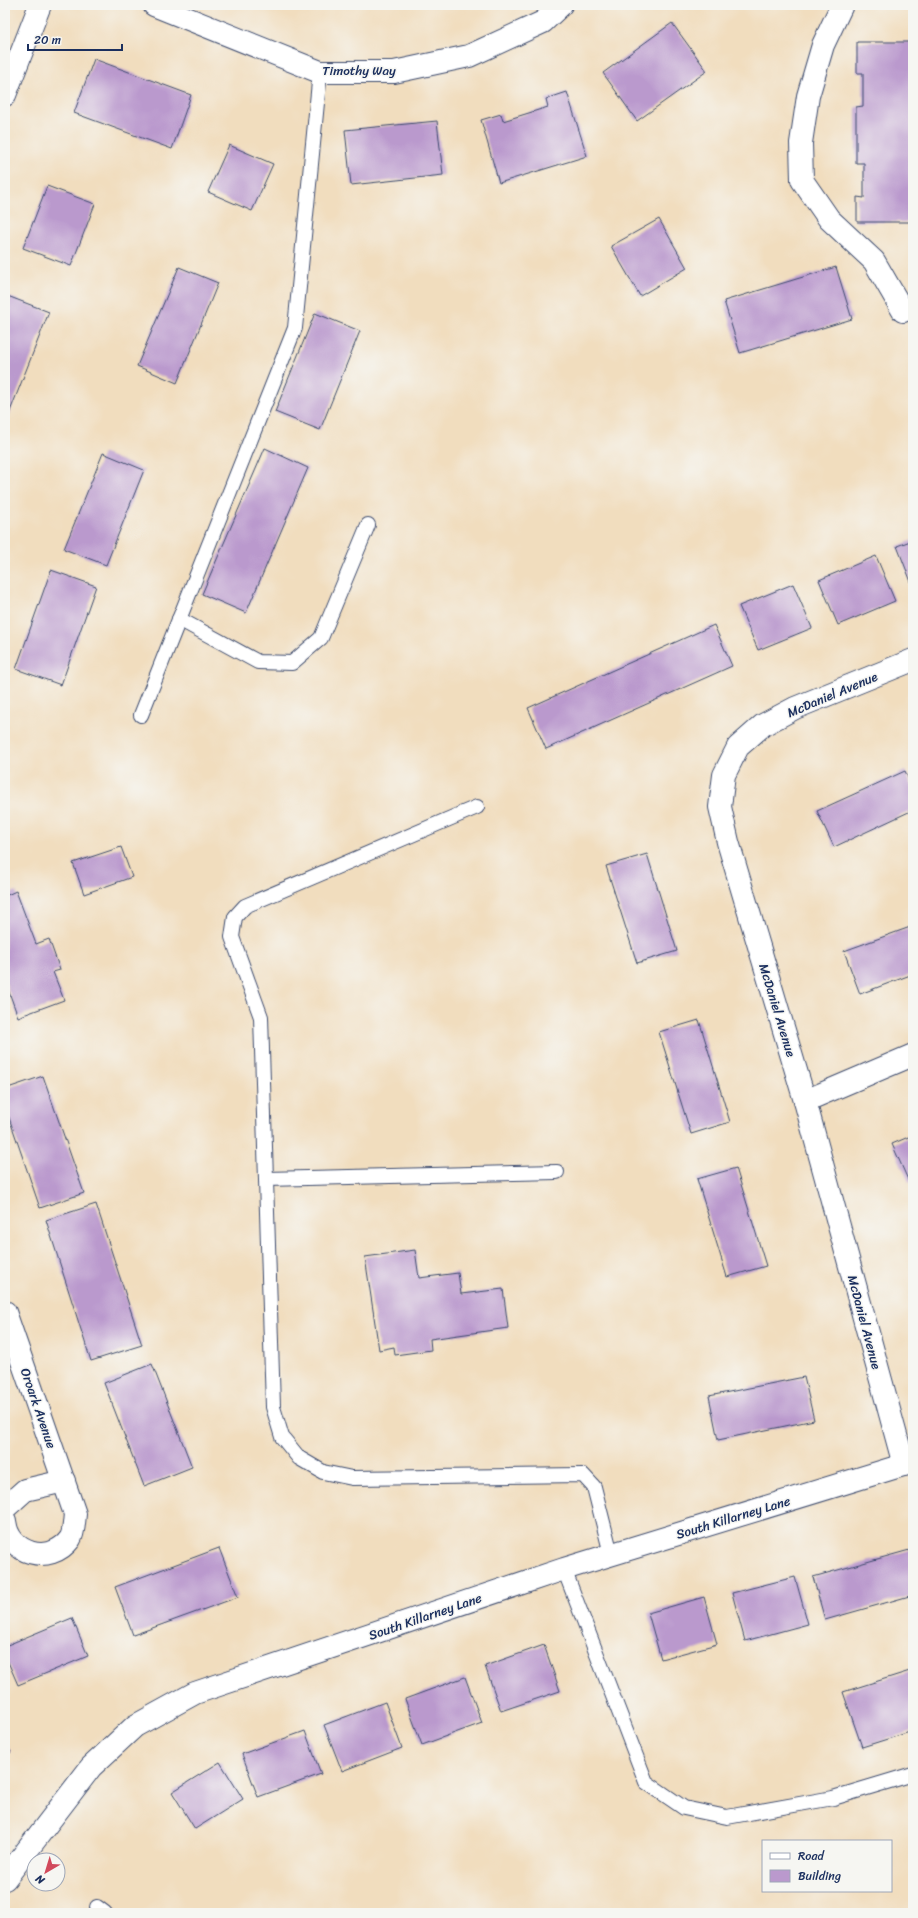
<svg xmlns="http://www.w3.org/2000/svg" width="918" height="1918" font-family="Sriracha,sans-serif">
  <rect width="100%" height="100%" fill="#f6f6f2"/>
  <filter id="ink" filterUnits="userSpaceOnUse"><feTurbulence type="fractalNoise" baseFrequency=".025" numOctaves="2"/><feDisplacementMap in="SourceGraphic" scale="8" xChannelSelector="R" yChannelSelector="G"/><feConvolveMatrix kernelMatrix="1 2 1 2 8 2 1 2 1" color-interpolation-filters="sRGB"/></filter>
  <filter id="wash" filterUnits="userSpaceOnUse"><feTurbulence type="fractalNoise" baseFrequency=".012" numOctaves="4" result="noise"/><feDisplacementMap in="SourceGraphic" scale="16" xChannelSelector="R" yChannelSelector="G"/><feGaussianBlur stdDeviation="0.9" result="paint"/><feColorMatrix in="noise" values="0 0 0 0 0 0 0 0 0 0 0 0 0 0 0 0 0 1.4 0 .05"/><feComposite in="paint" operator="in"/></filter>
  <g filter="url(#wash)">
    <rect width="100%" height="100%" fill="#f1ddbe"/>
    <g id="blocks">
      <g fill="#ba99cd">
        <path d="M672,23l35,48 -70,50 -34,-48z"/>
        <path d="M857,42h55l1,180h-56v-25l7,1v-35h-8v-56l7,-1v-33h-6z"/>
        <path d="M94,59l97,36 -19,54 -98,-36z"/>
        <path d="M567,92l20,64 -88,27 -18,-63 20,-6 2,7 45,-14 -2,-8z"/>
        <path d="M437,121l6,54 -92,10 -6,-55z"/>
        <path d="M229,145l44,19 -21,47 -44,-19z"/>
        <path d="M47,186l48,18 -24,62 -48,-18z"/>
        <path d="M659,219l28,49 -47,28 -29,-50z"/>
        <path d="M179,267l39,16 -41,100 -40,-17z"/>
        <path d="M836,267l16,52 -112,34 -16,-52z"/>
        <path d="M5,295l44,17 -44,112z"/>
        <path d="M315,313l45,18 -40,99 -45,-18z"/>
        <path d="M265,448l43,20 -62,145 -44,-19z"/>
        <path d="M103,453l41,17 -38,95 -42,-16z"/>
        <path d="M913,540v47l-16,-41z"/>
        <path d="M876,556l19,45 -57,24 -19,-45z"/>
        <path d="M51,570l45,16 -35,99 -45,-16z"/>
        <path d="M793,584l19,44 -54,22 -19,-44z"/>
        <path d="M714,625l18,41 -186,83 -18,-41z"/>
        <path d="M905,771l8,17v22l-79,37 -17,-36z"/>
        <path d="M121,847l11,30 -48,17 -11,-31z"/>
        <path d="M647,854l30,97 -40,12 -31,-97z"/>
        <path d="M16,891l20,53 13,-5 11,31 -7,2 11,28 -46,17 -13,-36v-85z"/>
        <path d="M913,926v48l-53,20 -16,-43z"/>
        <path d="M699,1020l31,102 -39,12 -32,-102z"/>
        <path d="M43,1076l41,117 -44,15 -35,-102v-17z"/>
        <path d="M913,1135v45l-4,2 -17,-38z"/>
        <path d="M736,1168l30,98 -39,11 -30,-98z"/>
        <path d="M96,1204l46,141 -51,16 -45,-141z"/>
        <path d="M415,1250l4,28 39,-5 3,21 42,-5 5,39 -78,11 1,11 -36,5 -1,-8 -15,3 -14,-93z"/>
        <path d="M152,1364l40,103 -48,19 -40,-103z"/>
        <path d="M804,1377l10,43 -96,20 -9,-44z"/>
        <path d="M219,1548l19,49 -105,38 -18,-48z"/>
        <path d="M913,1549v46l-88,25 -12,-43z"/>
        <path d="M795,1577l13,47 -63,17 -13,-48z"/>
        <path d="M704,1597l13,47 -56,15 -13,-46z"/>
        <path d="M72,1618l16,38 -70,29 -13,-30v-9z"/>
        <path d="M544,1645l16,46 -59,20 -16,-45z"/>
        <path d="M913,1670v61l-51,16 -19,-55z"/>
        <path d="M465,1677l17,46 -60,22 -17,-46z"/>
        <path d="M385,1702l17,46 -60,23 -18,-46z"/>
        <path d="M305,1731l16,43 -63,23 -16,-43z"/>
        <path d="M5,1742l6,10 -6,4z"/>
        <path d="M220,1762l23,37 -48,30 -23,-37z"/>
      </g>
    </g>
  </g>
  <g filter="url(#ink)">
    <use href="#blocks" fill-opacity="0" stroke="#3b496c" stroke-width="1"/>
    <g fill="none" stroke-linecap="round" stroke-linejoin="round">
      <defs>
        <g id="service">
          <path d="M179,619l79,43 34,1 29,-25 47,-113"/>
          <path d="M141,715l154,-387 25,-256"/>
          <path d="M477,807l-232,99 -10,11 -3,20 29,80 12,390 9,30 17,21 24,14 29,6 231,-3 11,12 17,67"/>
          <path d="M266,1179l291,-7"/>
          <path d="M564,1569l82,213 38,26 43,9 106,-19 80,-24"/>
          <path d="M97,1907l8,6"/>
        </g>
        <g id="minor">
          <path d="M154,5l166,67h74l75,-16 74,-34 18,-17"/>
          <path d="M842,5l-19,40 -15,51 -7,47 1,37 27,39 45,42 29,50"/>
          <path d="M5,95l35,-90"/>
          <path d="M805,1101l108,-46"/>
          <path d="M5,1312l70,202c-1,8 -1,19 -5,25 -20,27 -62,15 -65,-18"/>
          <path d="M904,1465l-99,-364 -77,-259 -8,-35 4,-32 14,-28 25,-22 32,-17 118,-48"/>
          <path d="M5,1508l20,-18 39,-9"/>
          <path d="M5,1879l86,-112 44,-41 60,-33 369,-124 349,-107"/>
        </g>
      </defs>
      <use href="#service" stroke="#3b496c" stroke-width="16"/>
      <use href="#minor" stroke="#3b496c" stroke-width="24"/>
      <use href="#service" stroke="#fff" stroke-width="14"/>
      <use href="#minor" stroke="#fff" stroke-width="22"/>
    </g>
  </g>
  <g text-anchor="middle" stroke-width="3" stroke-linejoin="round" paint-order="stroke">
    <g font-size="13" fill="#1b2f5e" stroke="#f6f6f2">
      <text x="359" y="75">Timothy Way</text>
      <text transform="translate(832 694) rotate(-23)" y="5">McDaniel Avenue</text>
      <text transform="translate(778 1010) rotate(73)" y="5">McDaniel Avenue</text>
      <text transform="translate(865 1322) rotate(75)" y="5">McDaniel Avenue</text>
      <text transform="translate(39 1408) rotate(71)" y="5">Oroark Avenue</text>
      <text transform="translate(733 1517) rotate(-17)" y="5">South Killarney Lane</text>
      <text transform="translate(425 1616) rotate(-19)" y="5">South Killarney Lane</text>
    </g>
  </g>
  <rect width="918" height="1918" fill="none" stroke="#f6f6f2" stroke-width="20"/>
  <rect x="762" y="1840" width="130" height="52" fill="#f6f6f2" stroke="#9ea6b7"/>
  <rect x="770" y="1853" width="20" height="6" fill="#ffffff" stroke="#9ea6b7"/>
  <text x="798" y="1860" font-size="12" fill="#1b2f5e">Road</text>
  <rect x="770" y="1870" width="20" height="12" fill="#ba99cd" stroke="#9ea6b7"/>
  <text x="798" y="1880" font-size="12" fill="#1b2f5e">Building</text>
  <g transform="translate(46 1872) rotate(218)"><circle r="19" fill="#f6f6f2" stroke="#9ea6b7"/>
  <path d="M0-3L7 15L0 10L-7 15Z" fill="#d1495b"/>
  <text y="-6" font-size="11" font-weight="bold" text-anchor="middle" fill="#1b2f5e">N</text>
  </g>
  <path d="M28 44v6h94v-6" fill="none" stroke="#1b2f5e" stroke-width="2"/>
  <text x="34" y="44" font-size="12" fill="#1b2f5e" stroke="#f6f6f2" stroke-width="3" paint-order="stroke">20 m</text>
</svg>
